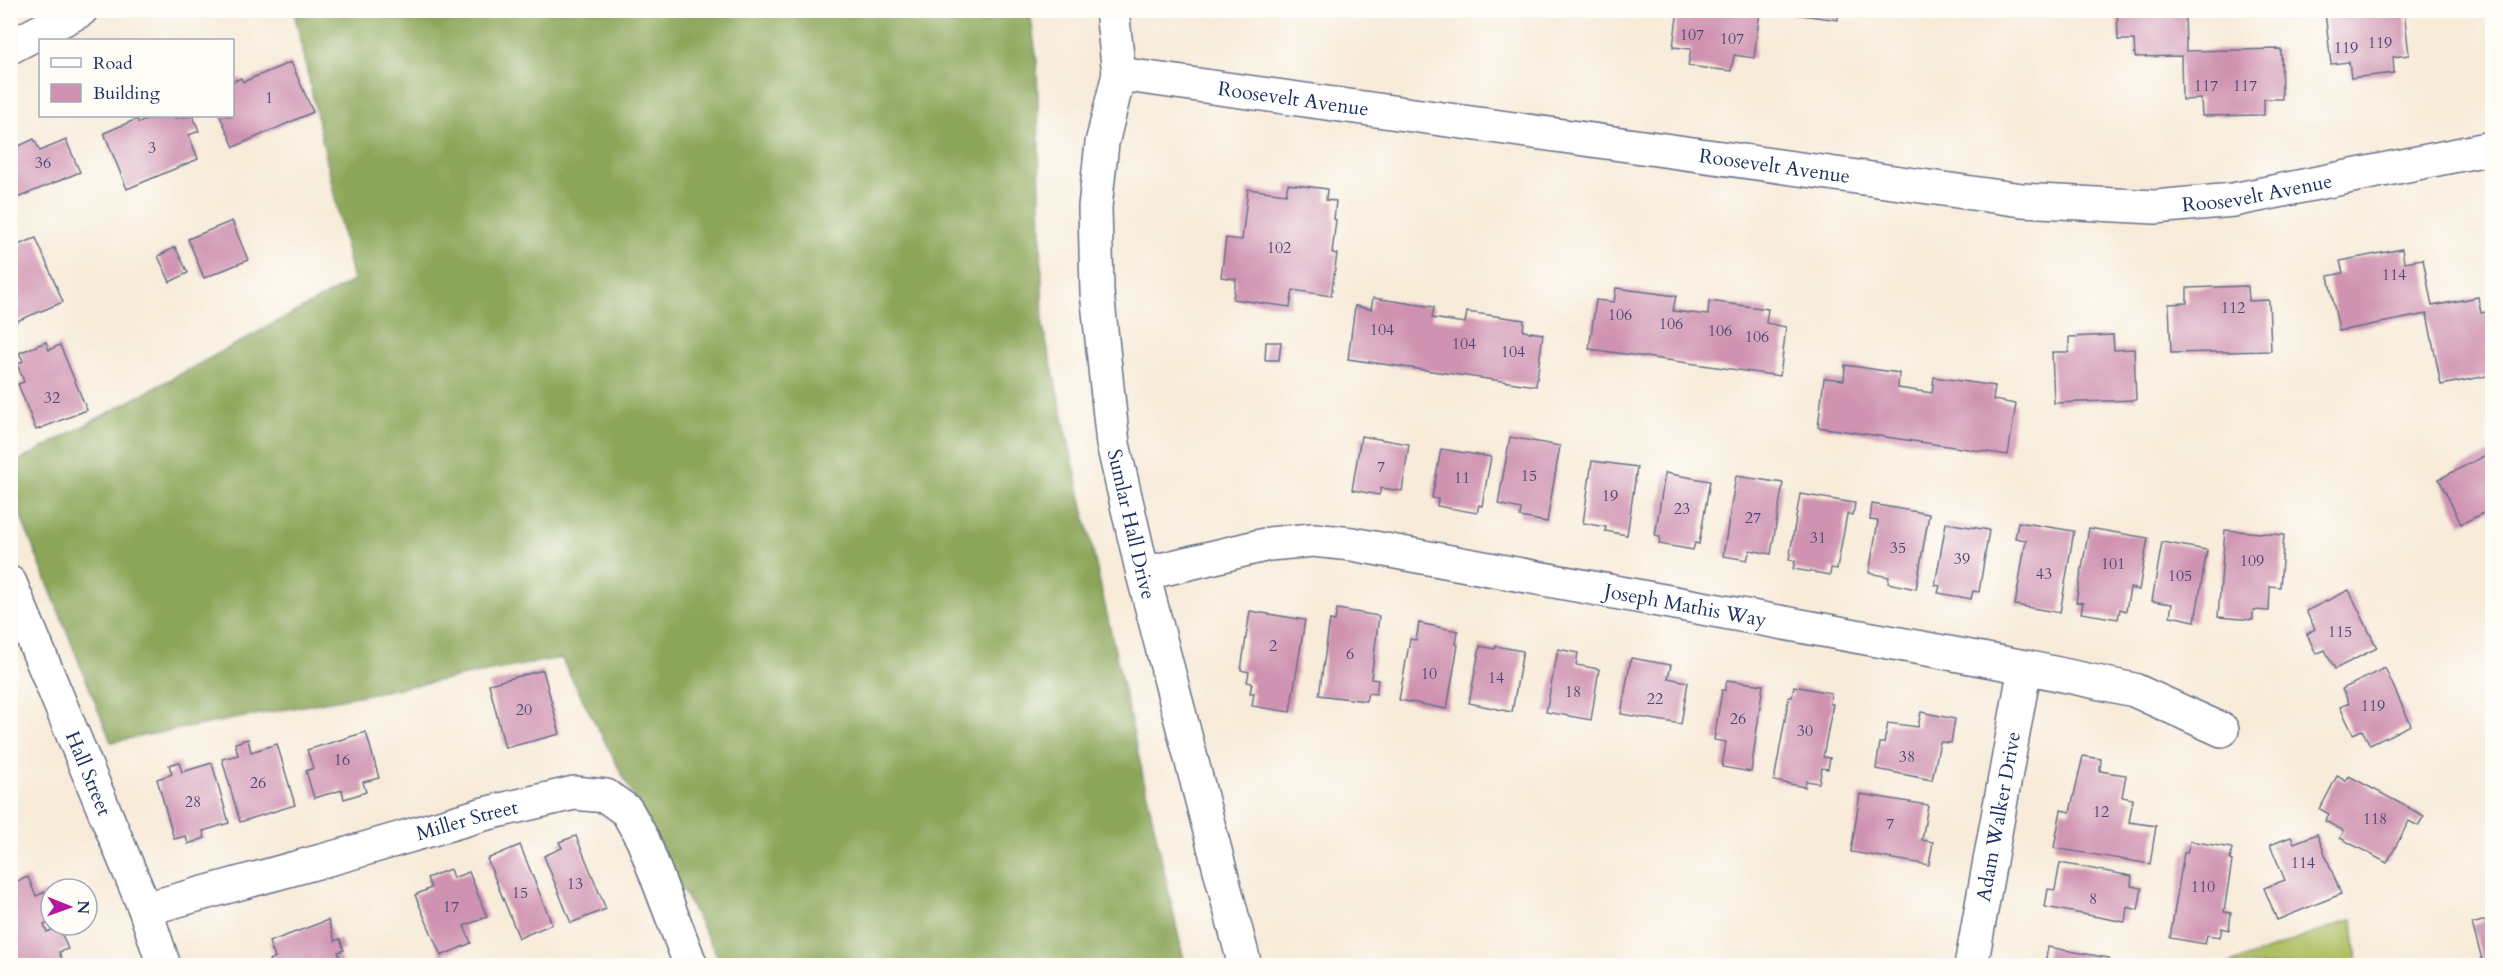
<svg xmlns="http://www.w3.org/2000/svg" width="2503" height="976" font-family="Cardo,serif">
  <rect width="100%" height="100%" fill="#fdfcf7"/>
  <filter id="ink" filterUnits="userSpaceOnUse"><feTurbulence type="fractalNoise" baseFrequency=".0167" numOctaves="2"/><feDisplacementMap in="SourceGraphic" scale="12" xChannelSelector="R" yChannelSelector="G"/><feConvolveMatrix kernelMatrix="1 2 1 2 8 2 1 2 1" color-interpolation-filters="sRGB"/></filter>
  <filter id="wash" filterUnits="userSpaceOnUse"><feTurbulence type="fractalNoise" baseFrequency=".008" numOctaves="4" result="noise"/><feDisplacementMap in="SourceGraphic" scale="24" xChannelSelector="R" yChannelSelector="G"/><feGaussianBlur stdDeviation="1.35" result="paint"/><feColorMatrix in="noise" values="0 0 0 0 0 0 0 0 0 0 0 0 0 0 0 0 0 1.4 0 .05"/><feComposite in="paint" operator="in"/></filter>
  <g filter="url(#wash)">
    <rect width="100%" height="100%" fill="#f8ebd9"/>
    <path fill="#afbf62" stroke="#657760" stroke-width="1.5" d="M2353,919l4,46h-129z"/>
    <path fill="#8ba658" stroke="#536a5b" stroke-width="1.5" d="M294,11h736l7,51 6,265 142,638h-463l-161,-307 -450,84 -100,-250v-27l342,-184z"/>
    <g id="blocks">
      <g fill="#cf92b0">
        <path d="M1678,10h82l-6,48 -20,-3 -3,16 -43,-5 3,-17 -18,-2z"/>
        <path d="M1788,10h51l-1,10 -50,-7z"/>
        <path d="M2117,10h68l1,41 95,-2 1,50h-18v16l-62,1 -1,-17 -19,1 -1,-44 -46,1 -1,-17h-16z"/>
        <path d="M2335,10h69l5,45 -16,2 1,16 -43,5 -2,-16 -18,2 -6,-52z"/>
        <path d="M291,62l22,50 -79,35 -14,-31h12v-34l9,-4 2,4z"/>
        <path d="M156,116h18l1,2 18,-2 6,15 -10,4 9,24 -71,30 -23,-56 33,-14 2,4z"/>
        <path d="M34,139l6,12 26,-11 14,32 -70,29v-51z"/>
        <path d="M1288,184l39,5 -1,11 10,1 -2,18 2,1 -4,33 5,1 -6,42 -38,-6 -3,17 -57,-8 3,-20 -15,-2 5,-39 16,2 6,-51 38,5z"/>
        <path d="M232,221l16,39 -44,18 -16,-39z"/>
        <path d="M36,238l27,64 -53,22v-76z"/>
        <path d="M175,247l13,26 -18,9 -12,-26z"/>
        <path d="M2402,249l2,13 19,-3 9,47 46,-9 3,16 11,-2v64l-51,10 -14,-71 -88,17 -11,-55 15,-3 -3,-12z"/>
        <path d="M2248,286l1,15 20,-1 2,51 -100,2 -2,-49 18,-1v-15z"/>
        <path d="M1616,288l60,8 -3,15 35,4 1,-14 59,8 -2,14 20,4 -6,49 -191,-27 7,-49 18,2z"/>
        <path d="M1373,298l61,9 -2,11 33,5 2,-11 57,8 -1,11 20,3 -7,52 -188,-27 7,-53 16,3z"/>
        <path d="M2113,335l1,15 20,-1 2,51 -82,3 -2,-51h17v-15z"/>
        <path d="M46,342l3,8 11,-5 27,65 -51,20 -18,-46 6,-2 -7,-18 6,-3 -4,-8z"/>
        <path d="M1266,342h15l-2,18h-14z"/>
        <path d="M1845,365l54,8 -1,15 34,5 2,-16 61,9 -2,14 23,4 -8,51 -190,-28 6,-49 20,2z"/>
        <path d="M1361,436l48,8 -7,47 -21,-3 -2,7 -27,-5z"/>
        <path d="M1510,437l50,9 -13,76 -27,-5 1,-8 -23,-5z"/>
        <path d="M1441,449l50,8 -9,49 -3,-1 -2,8 -40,-7 1,-7 -6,-1z"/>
        <path d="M2492,452v57l-31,15 -22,-45z"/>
        <path d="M1592,461l45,6 -10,68 -22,-4 1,-4 -23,-4z"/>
        <path d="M1665,473l45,8 -11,63 -4,-1 -2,7 -34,-6 1,-7 -5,-1z"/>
        <path d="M1736,476l47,7 -12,71 -21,-4 -3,10 -24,-4z"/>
        <path d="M1800,494l55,9 -2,12 -6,-1 -10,55 -6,-1 -1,7 -37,-6 2,-8 -6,-1z"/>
        <path d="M1872,504l57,10 -13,75 -28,-6 1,-6 -20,-4 9,-52 -8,-1z"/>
        <path d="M2018,522l56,9 -14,82 -45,-8 11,-65 -11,-2z"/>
        <path d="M1946,523l43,7 -10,62 -6,-1 -2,8 -33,-6 2,-7 -5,-1z"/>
        <path d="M2089,528l59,10 -9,52 -9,-2 -4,23 -6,-2 -2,10 -37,-6 2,-10 -7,-1z"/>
        <path d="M2225,530l59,5 -4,52 -10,-1 -1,25 -16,-1v10l-35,-3z"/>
        <path d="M2162,542l45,8 -12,71 -25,-5 2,-12 -20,-3z"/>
        <path d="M2349,590l28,58 -42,21 -10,-19 -9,4 -9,-20 8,-5 -9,-18z"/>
        <path d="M1337,609l42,7 -8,63 7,1 -2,14 -8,-1 -2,8 -47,-6 11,-75 5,1z"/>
        <path d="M1250,611l55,9 -15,92 -38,-6 2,-13h-4l2,-10 -5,-1 2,-10 -8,-2z"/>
        <path d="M1419,623l39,8 -2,13 2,1 -11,64 -48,-9 11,-61 6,1z"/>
        <path d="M1480,646l15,3 1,-3 27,5 -11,61 -43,-9z"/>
        <path d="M1558,649l20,4 -2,12 23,4 -8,51 -45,-8z"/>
        <path d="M1631,658l40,7 -3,13 20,4 -7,42 -60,-10z"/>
        <path d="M2385,668l26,57 -41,20 -8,-15 -9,4 -13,-27 9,-4 -7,-14z"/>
        <path d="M543,670l17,64 -55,14 -16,-64z"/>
        <path d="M1727,680l36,5 -12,87 -29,-5 4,-25 -12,-2 8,-50h3z"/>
        <path d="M1794,686l37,7 -1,11h3l-10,53 7,1 -2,11 -6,-1 -3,15 -13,-2 -1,6 -31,-6 15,-84h3z"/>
        <path d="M1921,712l34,7 -4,24 -11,-1 -8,38 -56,-11 4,-26h4l4,-20 30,4z"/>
        <path d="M366,732l13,46 -16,4 3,10 -22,7 -2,-9 -28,8 -8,-27 7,-3 -6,-18z"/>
        <path d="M248,739l3,13 26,-8 18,61 -55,17 -18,-63 16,-4 -3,-12z"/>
        <path d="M2083,756l18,3 -1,12 26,4 -4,22 11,2 -4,23 27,4 -6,38 -96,-16 7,-38 9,2z"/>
        <path d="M179,762l3,10 30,-9 17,60 -26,8 2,7 -17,6 -2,-8 -12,3 -17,-60 15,-5 -3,-9z"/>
        <path d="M2337,776l9,5 3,-5 75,40 -6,10 -9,-5 -22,42 -47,-25 4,-7 -19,-10 4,-7 -9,-5z"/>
        <path d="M1860,794l68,11 -6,35 11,2 -4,23 -78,-13z"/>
        <path d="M2317,834l24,60 -64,26 -13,-32 21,-8 -15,-35 21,-8 3,6z"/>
        <path d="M576,836l30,73 -35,14 -27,-67 18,-8 -3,-6z"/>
        <path d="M2190,841l42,7 -2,12 2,1 -8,51 7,1 -2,17 -7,-2 -2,9 -13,-2 -2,9 -35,-6 14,-85h3z"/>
        <path d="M520,845l32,79 -33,14 -32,-79z"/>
        <path d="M2060,863l72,13 -1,10 11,2 -4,22 -11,-3 -2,15 -80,-15 3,-18 7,1z"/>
        <path d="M450,869l3,9 16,-6 18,45 -23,9 7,17 -30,13 -26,-61 16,-7 -4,-10z"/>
        <path d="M28,877l8,19 9,-4 6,14v16l-7,3 3,7 12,-5 9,22 -9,3 6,14h-55v-82z"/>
        <path d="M2492,918v48h-8l-12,-42z"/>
        <path d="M328,920l7,21 5,-2 4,11 -6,2 5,14h-72l-2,-6 6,-2 -6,-16z"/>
        <path d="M2048,947l61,11 -1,8h-75l1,-4 11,2z"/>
      </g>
    </g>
  </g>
  <g filter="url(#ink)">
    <use href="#blocks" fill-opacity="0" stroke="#687189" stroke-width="1.5"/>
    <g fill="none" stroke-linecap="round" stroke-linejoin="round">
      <defs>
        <g id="minor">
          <path id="s1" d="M1112,10l7,64 -17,69 -7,64 2,85 16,152 30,130 102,392"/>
          <path d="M10,47l71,-37"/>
          <path id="s2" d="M1119,74l903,126 133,7 78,-7 259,-52"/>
          <path id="s3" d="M1143,574l126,-30 44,-4 39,4 673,123 109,23 88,40"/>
          <path id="s4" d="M10,583l135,326 19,57"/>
          <path id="s5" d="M145,909l202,-55 137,-40 90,-21 32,3 21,15 16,29 48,126"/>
          <path id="s6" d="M1971,966l54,-299"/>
        </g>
      </defs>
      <use href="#minor" stroke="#687189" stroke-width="36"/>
      <use href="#minor" stroke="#fff" stroke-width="33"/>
    </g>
  </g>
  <g text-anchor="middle" stroke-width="4.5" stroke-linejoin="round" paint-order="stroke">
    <g font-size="16" fill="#484872">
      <text x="1692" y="40">107</text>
      <text x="1732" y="44">107</text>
      <text x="2380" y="48">119</text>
      <text x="2346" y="53">119</text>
      <text x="2206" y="91">117</text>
      <text x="2245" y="91">117</text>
      <text x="269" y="103">1</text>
      <text x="152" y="153">3</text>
      <text x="43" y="168">36</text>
      <text x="1279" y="253">102</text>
      <text x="2394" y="280">114</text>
      <text x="2233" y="313">112</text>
      <text x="1620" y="320">106</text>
      <text x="1671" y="329">106</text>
      <text x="1382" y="335">104</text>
      <text x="1720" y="336">106</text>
      <text x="1757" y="342">106</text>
      <text x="1464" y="349">104</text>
      <text x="1513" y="357">104</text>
      <text x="52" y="403">32</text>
      <text x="1381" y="472">7</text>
      <text x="1529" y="481">15</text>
      <text x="1462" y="483">11</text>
      <text x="1610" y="501">19</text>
      <text x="1682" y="514">23</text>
      <text x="1753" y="523">27</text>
      <text x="1818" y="543">31</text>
      <text x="1898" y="553">35</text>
      <text x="1962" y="564">39</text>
      <text x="2252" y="566">109</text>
      <text x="2113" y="569">101</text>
      <text x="2044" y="579">43</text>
      <text x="2180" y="581">105</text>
      <text x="2340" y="637">115</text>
      <text x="1273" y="651">2</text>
      <text x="1350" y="659">6</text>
      <text x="1429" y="679">10</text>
      <text x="1496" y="683">14</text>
      <text x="1573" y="697">18</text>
      <text x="1655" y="704">22</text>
      <text x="2373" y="711">119</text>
      <text x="524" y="715">20</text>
      <text x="1738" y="724">26</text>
      <text x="1805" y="736">30</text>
      <text x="1907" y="762">38</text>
      <text x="342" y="765">16</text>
      <text x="258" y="788">26</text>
      <text x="193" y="807">28</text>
      <text x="2101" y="817">12</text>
      <text x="2375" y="824">118</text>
      <text x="1890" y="829">7</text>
      <text x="2303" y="868">114</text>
      <text x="575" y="889">13</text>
      <text x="2203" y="892">110</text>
      <text x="520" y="898">15</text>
      <text x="2093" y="904">8</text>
      <text x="451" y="912">17</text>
    </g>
    <g font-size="20" fill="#1b2f5e" stroke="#fdfcf7">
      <text dy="7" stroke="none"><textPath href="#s2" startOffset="176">Roosevelt Avenue</textPath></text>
      <text dy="7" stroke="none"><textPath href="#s2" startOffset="662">Roosevelt Avenue</textPath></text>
      <text dy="7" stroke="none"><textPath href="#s2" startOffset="1148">Roosevelt Avenue</textPath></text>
      <text dy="7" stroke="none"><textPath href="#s1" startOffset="520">Sumlar Hall Drive</textPath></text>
      <text dy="7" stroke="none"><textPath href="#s3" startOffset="552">Joseph Mathis Way</textPath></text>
      <text dy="7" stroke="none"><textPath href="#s4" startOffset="206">Hall Street</textPath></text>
      <text dy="7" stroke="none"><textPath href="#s6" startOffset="152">Adam Walker Drive</textPath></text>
      <text dy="7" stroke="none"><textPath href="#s5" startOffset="334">Miller Street</textPath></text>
    </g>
  </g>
  <rect width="2503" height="976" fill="none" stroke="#fdfcf7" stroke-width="36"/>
  <rect x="39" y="39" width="195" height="78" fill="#fdfcf7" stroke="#a3aaba" stroke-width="1.5"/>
  <rect x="51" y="58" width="30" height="9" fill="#ffffff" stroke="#a3aaba" stroke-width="1.5"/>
  <text x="93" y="69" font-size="18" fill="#1b2f5e">Road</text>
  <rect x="51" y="84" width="30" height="18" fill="#cf92b0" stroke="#a3aaba" stroke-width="1.5"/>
  <text x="93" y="99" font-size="18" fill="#1b2f5e">Building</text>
  <g transform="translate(69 907) rotate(91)"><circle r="28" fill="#fdfcf7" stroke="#a3aaba" stroke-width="1.5"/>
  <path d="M0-4.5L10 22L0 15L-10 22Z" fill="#b5179e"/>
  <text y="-9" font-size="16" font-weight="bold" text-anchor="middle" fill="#1b2f5e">N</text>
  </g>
</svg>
